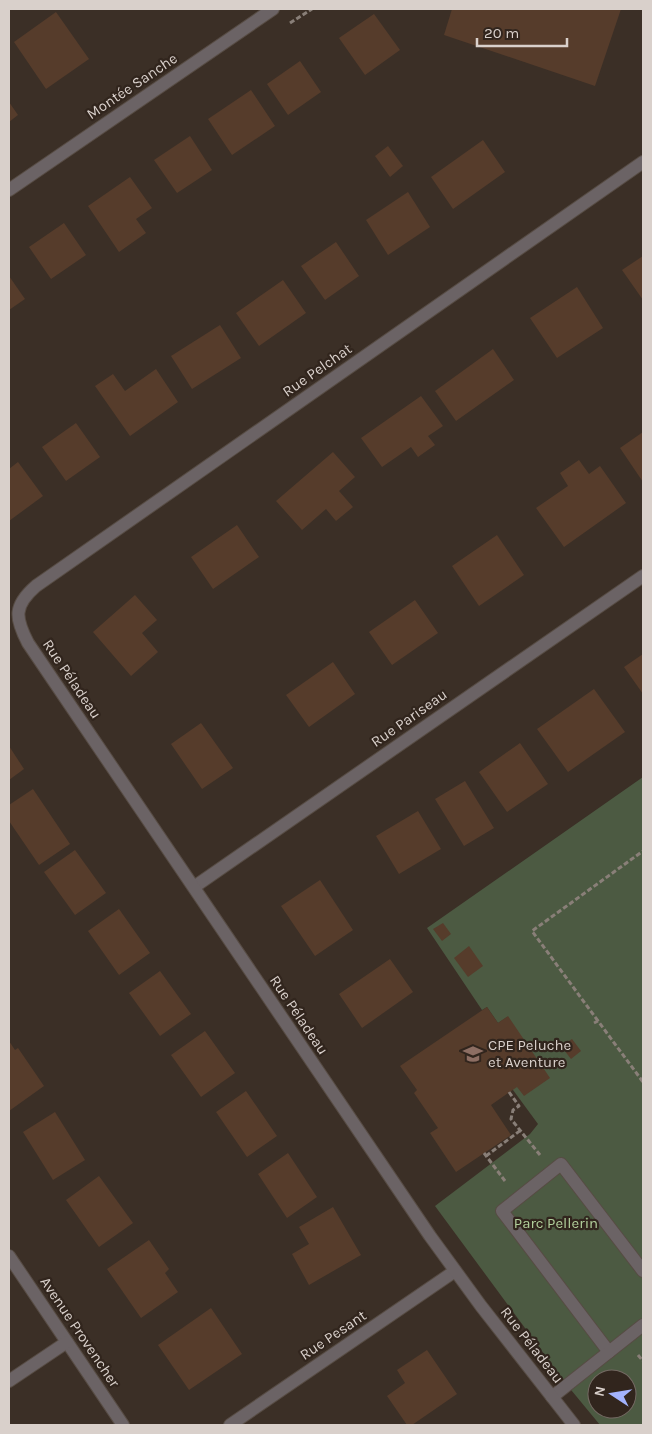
<svg xmlns="http://www.w3.org/2000/svg" width="652" height="1434" font-family="Karla,sans-serif">
  <rect width="100%" height="100%" fill="#3b2f26"/>
  <path fill="#4c5a42" fill-rule="evenodd" d="M643,777v648h-43l-33,-40 -132,-179 95,-72 8,-10 -25,-34 -6,-73 -9,6 -11,-16 -5,3 -55,-82zM597,1379h30v30h-30z"/>
  <g fill="#563c2b">
    <path d="M452,9h169l-26,77 -151,-51z"/>
    <path d="M56,12l33,47 -43,30 -32,-47z"/>
    <path d="M374,14l26,36 -35,25 -26,-37z"/>
    <path d="M300,61l21,31 -33,23 -21,-31z"/>
    <path d="M251,90l24,36 -43,29 -24,-36z"/>
    <path d="M9,102l9,13 -9,7z"/>
    <path d="M190,136l22,34 -35,23 -23,-33z"/>
    <path d="M483,140l22,32 -52,37 -22,-32z"/>
    <path d="M388,146l15,20 -13,11 -15,-21z"/>
    <path d="M130,177l22,31 -16,11 10,14 -27,19 -31,-46z"/>
    <path d="M408,192l22,35 -42,28 -22,-35z"/>
    <path d="M64,223l22,32 -35,24 -22,-32z"/>
    <path d="M336,242l23,34 -34,24 -24,-34z"/>
    <path d="M643,256v44l-21,-30z"/>
    <path d="M9,276l16,23 -16,11z"/>
    <path d="M283,280l23,33 -47,33 -23,-33z"/>
    <path d="M577,287l26,41 -46,30 -27,-40z"/>
    <path d="M220,325l21,33 -49,31 -21,-33z"/>
    <path d="M493,349l21,31 -58,41 -21,-30z"/>
    <path d="M156,369l22,33 -48,34 -35,-50 18,-12 12,17z"/>
    <path d="M421,396l22,30 -15,10 7,9 -17,12 -7,-10 -29,20 -21,-29z"/>
    <path d="M76,423l24,34 -34,24 -24,-34z"/>
    <path d="M643,432v50l-23,-34z"/>
    <path d="M333,452l22,25 -16,14 14,16 -17,14 -10,-12 -24,21 -26,-29z"/>
    <path d="M579,460l10,14 11,-8 26,37 -62,44 -28,-39 32,-22 -8,-13z"/>
    <path d="M18,462l25,34 -34,25v-52z"/>
    <path d="M237,525l22,32 -46,32 -22,-32z"/>
    <path d="M497,535l27,40 -45,31 -27,-40z"/>
    <path d="M135,595l22,25 -15,13 16,19 -27,24 -38,-44z"/>
    <path d="M415,600l23,33 -46,32 -23,-33z"/>
    <path d="M643,654v40l-19,-27z"/>
    <path d="M333,662l22,32 -46,33 -23,-32z"/>
    <path d="M594,689l31,43 -57,40 -31,-43z"/>
    <path d="M201,723l32,45 -31,21 -31,-45z"/>
    <path d="M520,743l28,41 -41,28 -28,-40z"/>
    <path d="M9,746l15,23 -15,11z"/>
    <path d="M465,781l29,47 -30,18 -29,-47z"/>
    <path d="M33,789l37,55 -31,21 -30,-44v-16z"/>
    <path d="M418,811l23,38 -42,25 -23,-38z"/>
    <path d="M75,850l31,43 -31,22 -31,-43z"/>
    <path d="M320,880l33,50 -38,26 -34,-50z"/>
    <path d="M119,909l31,44 -31,22 -31,-44z"/>
    <path d="M443,923l8,11 -9,7 -9,-12z"/>
    <path d="M469,946l14,20 -15,11 -14,-19z"/>
    <path d="M390,959l23,33 -51,36 -23,-34z"/>
    <path d="M160,971l31,43 -31,22 -31,-43z"/>
    <path d="M487,1007l11,16 10,-7 42,62 -26,18 -7,-9 -26,18 20,30 -55,37 -26,-39 8,-5 -24,-35 3,-3 -17,-24z"/>
    <path d="M205,1031l30,42 -34,24 -30,-42z"/>
    <path d="M572,1039l9,12 -10,8 -10,-13z"/>
    <path d="M9,1041l6,9 3,-2 26,38 -35,25z"/>
    <path d="M246,1091l31,45 -30,21 -31,-45z"/>
    <path d="M55,1112l30,48 -32,20 -30,-48z"/>
    <path d="M288,1153l29,44 -30,21 -29,-44z"/>
    <path d="M99,1176l34,47 -34,24 -33,-47z"/>
    <path d="M333,1207l28,48 -52,30 -17,-31 17,-10 -10,-17z"/>
    <path d="M149,1240l20,29 -4,4 13,19 -37,26 -34,-49z"/>
    <path d="M211,1308l31,46 -53,36 -31,-45z"/>
    <path d="M427,1350l30,44 -45,31h-5l-20,-29 18,-13 -8,-13z"/>
  </g>
  <g fill="none" stroke-linecap="round" stroke-linejoin="round">
    <defs>
      <g id="minor">
        <path d="M9,190l264,-181"/>
        <path d="M194,887l449,-311"/>
        <path d="M9,1256l114,169"/>
        <path d="M609,1352l-107,-141 59,-47 82,107"/>
        <path d="M9,1381l58,-39"/>
        <path d="M552,1397l91,-72"/>
        <path d="M230,1425l225,-154"/>
        <path d="M574,1425l-93,-119 -51,-70 -402,-593c-13,-25 -15,-37 8,-57l607,-424"/>
      </g>
    </defs>
    <use href="#minor" stroke="#574c44" stroke-width="14"/>
    <g stroke="#897f78" stroke-width="3" stroke-dasharray="5 2.5" stroke-linecap="butt">
      <path d="M290,23l22,-14"/>
      <path d="M598,1021l-66,-90 111,-80"/>
      <path d="M594,1023l4,-2 45,61"/>
      <path d="M509,1092l10,14 -6,4 -2,9 29,36"/>
      <path d="M484,1153l21,28"/>
      <path d="M486,1156l35,-26"/>
      <path d="M638,1355l5,6"/>
    </g>
    <use href="#minor" stroke="#6b6365" stroke-width="12"/>
  </g>
  <defs>
    <symbol id="school-bare" viewBox="-9 -9 18 18"><path d="M0-5L7-2L0 1L-7-2ZM-4 1L0 2.5L4 1V4Q0 6-4 4Z" fill="#8d6e63" stroke="#31251d" stroke-width="2.5" paint-order="stroke"/></symbol>
  </defs>
  <g fill-rule="evenodd">
    <use href="#school-bare" x="459" y="1040" width="28" height="28"/>
  </g>
  <g text-anchor="middle" stroke-width="4.5" stroke-linejoin="round" paint-order="stroke">
    <g font-size="15" fill="#d9d0cb" stroke="#31251d">
      <text transform="translate(132 86) rotate(-34)" y="5">Montée Sanche</text>
      <text transform="translate(317 370) rotate(-35)" y="5">Rue Pelchat</text>
      <text transform="translate(72 679) rotate(56)" y="5">Rue Péladeau</text>
      <text transform="translate(409 718) rotate(-35)" y="5">Rue Pariseau</text>
      <text transform="translate(299 1015) rotate(56)" y="5">Rue Péladeau</text>
      <text transform="translate(80 1332) rotate(56)" y="5">Avenue Provencher</text>
      <text transform="translate(333 1335) rotate(-34)" y="5">Rue Pesant</text>
      <text transform="translate(532 1345) rotate(52)" y="5">Rue Péladeau</text>
    </g>
    <g font-size="15" fill="#d9d0cb" stroke="#31251d" text-anchor="start">
      <text x="488" y="1050">CPE Peluche<tspan x="488" dy="17">et Aventure</tspan></text>
    </g>
    <g font-size="15" fill="#b2d09c" stroke="#31251d">
      <text x="556" y="1228">Parc Pellerin</text>
    </g>
  </g>
  <rect width="652" height="1434" fill="none" stroke="#d9d0cb" stroke-width="20"/>
  <g transform="translate(612 1394) rotate(282)"><circle r="24" fill="#31251d" stroke="#746963"/>
  <path d="M0-4L9 19L0 12L-9 19Z" fill="#a2b2fd"/>
  <text y="-8" font-size="14" font-weight="bold" text-anchor="middle" fill="#d9d0cb">N</text>
  </g>
  <path d="M477 38v8h90v-8" fill="none" stroke="#d9d0cb" stroke-width="2.5"/>
  <text x="484" y="38" font-size="15" fill="#d9d0cb" stroke="#31251d" stroke-width="4" paint-order="stroke">20 m</text>
</svg>
